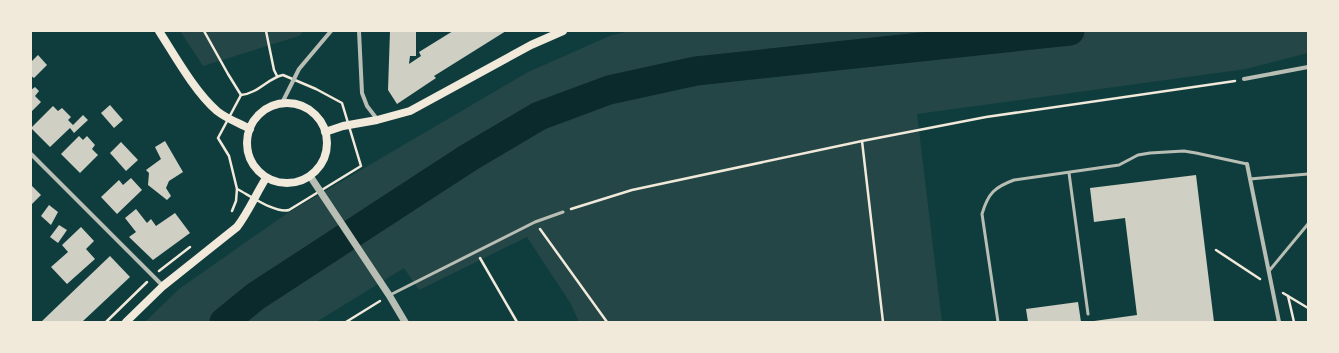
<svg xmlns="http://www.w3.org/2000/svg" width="1339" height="353" font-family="Helvetica,sans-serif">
  <rect width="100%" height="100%" fill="#0f3d3e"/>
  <g fill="#244646">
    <path d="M180,31h124l-5,5 -96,30z"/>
    <path d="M631,31h677v22l-62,16 -329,45 25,208h-363l-8,-18 -44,-67 -108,53 -15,-22 -88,54h-171l34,-33 107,-75 242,-142 84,-37z"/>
  </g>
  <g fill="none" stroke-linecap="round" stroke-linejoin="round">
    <path stroke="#0a2a2b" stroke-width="29" d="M224,322l32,-26 212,-138 71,-42 70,-26 87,-19 374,-40"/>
  </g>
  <g fill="#cfcfc3">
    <path d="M390,31h26v25h-6l-1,8 12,-8 -2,-4 34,-21h53l-72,45 2,2 -39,26 -9,-14z"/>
    <path d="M38,55l9,10 -13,13 -3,-2v-14z"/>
    <path d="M35,87l4,4 -4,5 6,6 -10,10v-22z"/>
    <path d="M110,105l13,15 -9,8 -13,-15z"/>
    <path d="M53,106l5,5 4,-3 9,9 -3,3 5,5 10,-10 5,5 -14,13 -4,-5 -20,19 -19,-19z"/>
    <path d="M79,136l4,4 4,-4 8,9 -3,4 6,6 -18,18 -19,-19z"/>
    <path d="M165,141l18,31 -14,9 -3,7 5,8 -4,4 -19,-15 1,-12 -3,-3 15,-11 -6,-12z"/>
    <path d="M121,142l17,18 -12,11 -16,-18z"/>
    <path d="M1196,175l18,147h-127l50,-7 -12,-97 -31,4 -4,-34z"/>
    <path d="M131,178l11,12 -25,24 -16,-17 18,-17 4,5z"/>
    <path d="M31,185l10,10 -10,10z"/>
    <path d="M49,205l9,7 -7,13 -10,-9z"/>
    <path d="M136,209l11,14 4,-4 5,7 19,-13 15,20 -37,27 -24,-23 7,-5 -11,-14z"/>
    <path d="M59,225l8,5 -9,13 -8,-6z"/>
    <path d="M81,227l13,14 -8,8 9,10 -28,25 -16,-17 17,-15 -6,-7z"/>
    <path d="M110,256l20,21 -48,45h-41z"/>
    <path d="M1078,302l3,20h-53l-2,-13z"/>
  </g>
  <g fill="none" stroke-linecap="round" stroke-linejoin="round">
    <g stroke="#f1e9da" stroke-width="2.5">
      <path d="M204,31l24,43 13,21"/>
      <path d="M266,31l8,39 3,6"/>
      <path d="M283,75l33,14 26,14 19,63 -72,44c-13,4 -40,-15 -52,-21l-8,-33 -11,-18 23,-43c18,-2 27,-17 42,-20z"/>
      <path d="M862,141l21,181"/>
      <path d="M571,209l61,-19 230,-49 124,-24 249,-36"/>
      <path d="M232,211l4,-10 1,-12"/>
      <path d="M540,229l67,93"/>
      <path d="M1216,250l44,29"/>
      <path d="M480,258l37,64"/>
      <path d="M159,271l31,-24"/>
      <path d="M1283,293l25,15"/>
      <path d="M1288,296l6,26"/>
      <path d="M106,322l41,-40"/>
      <path d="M346,322l34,-21"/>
    </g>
    <g stroke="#b8beb3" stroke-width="3">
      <path d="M1069,173l19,141"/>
      <path d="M1250,179l58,-5"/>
      <path d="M1269,271l39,-47"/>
      <path d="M390,295l145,-73 28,-10"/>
      <path d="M998,322l-16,-108c6,-21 13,-27 32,-34l105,-15 19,-10 12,-2 34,-2 12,2 51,11"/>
    </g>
    <g stroke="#b8beb3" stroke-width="4">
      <path d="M359,31l3,62 5,13 10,13"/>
      <path d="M1244,79l64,-12"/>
      <path d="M282,103l17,-34 32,-38"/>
      <path d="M31,154l132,132"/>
      <path d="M1247,164l32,158"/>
    </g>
    <path stroke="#b8beb3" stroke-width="7" d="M310,176l79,119 16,27"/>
    <g stroke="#f1e9da" stroke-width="8">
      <path d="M159,31c16,25 36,61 58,80 10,8 22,12 33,18"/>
      <circle cx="287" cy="143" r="40"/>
      <path d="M325,132l18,-6 34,-6 33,-9 121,-66 32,-14"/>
      <path d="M126,322l37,-36 74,-59c12,-16 19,-33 29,-49"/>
    </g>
  </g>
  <rect width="1339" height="353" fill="none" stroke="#f1e9da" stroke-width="64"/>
</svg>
